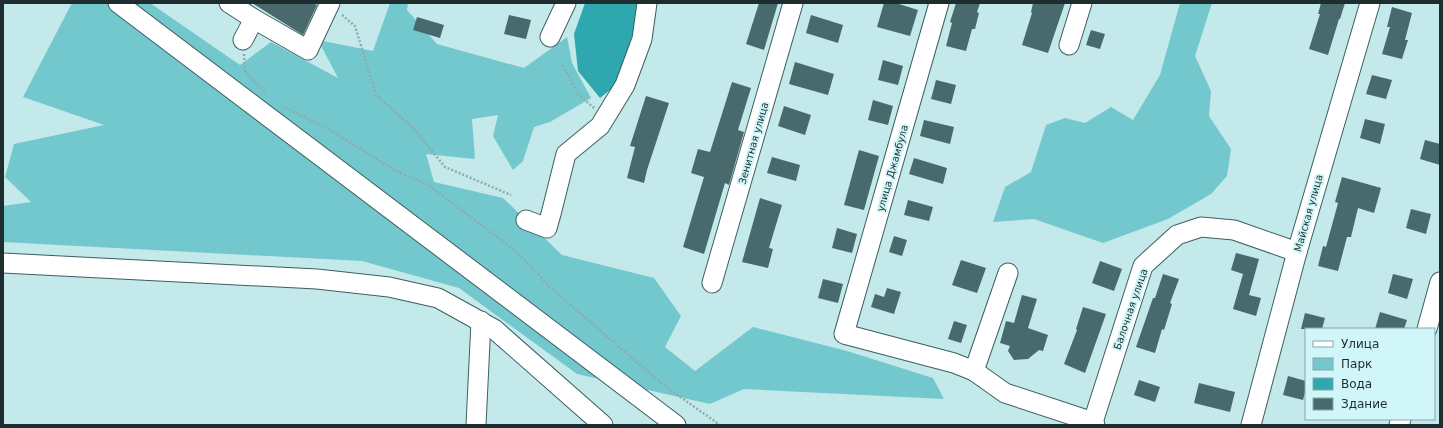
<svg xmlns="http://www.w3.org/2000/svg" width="1443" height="428" font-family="'DejaVu Sans',sans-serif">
  <rect width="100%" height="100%" fill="#c3e9eb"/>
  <g fill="#73c8ce">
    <path d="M72,3h78l90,62 31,-23 67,36 -20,-38 55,11 17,-48h18l-1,7 30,34 87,24 43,-31 5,26 19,35 -41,24 -16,5 -11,34 -10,9 -20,-34 5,-21 -26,4 3,40 -49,-5 8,28 69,16 59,57 92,23 27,38 -16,31 30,24 58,-44 94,24 86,27 11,21 -200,-10 -34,15 -133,-30 -118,-86 -97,-27 -359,-19v-36l28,-4 -26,-25 9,-33 90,-19 -81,-28z"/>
    <path d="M1180,3h32l-17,53 16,35 -2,25 22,33 -4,27 -16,18 -43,25 -65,24 -69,-24 -41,3 12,-35 26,-15 15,-47 19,-7 20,5 26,-16 22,13 27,-45z"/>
  </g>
  <path fill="#2ea7af" d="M585,3h51l3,9 -13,44 -11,30 -15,12 -22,-27 -4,-37z"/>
  <g fill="#486a6d">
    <path d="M252,3h61l4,2 -14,30z"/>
    <path d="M759,3h19l-14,47 -18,-6z"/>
    <path d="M884,3h12l22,7 -8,26 -33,-9z"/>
    <path d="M956,3h24l-3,9 2,1 -4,16h-3l-6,22 -20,-5 6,-23 -2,-1z"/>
    <path d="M1033,3h32l-17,50 -26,-8 10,-32 -1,-1z"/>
    <path d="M1321,3h24l-5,16h-1l-11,36 -19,-6 11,-35h-2z"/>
    <path d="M1392,7l20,6 -7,27h3l-6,19 -20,-5 8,-27h-3z"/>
    <path d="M509,15l22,5 -5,19 -22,-5z"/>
    <path d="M811,15l32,10 -5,18 -32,-10z"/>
    <path d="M417,17l27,8 -4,13 -27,-8z"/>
    <path d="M1091,30l14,4 -5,15 -14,-4z"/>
    <path d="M883,60l20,6 -5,19 -20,-5z"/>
    <path d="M795,62l39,12 -6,21 -39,-11z"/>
    <path d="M1372,75l20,5 -6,19 -20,-5z"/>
    <path d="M936,80l20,5 -5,19 -20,-5z"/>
    <path d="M732,82l19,6 -13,42 6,2 -15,53 -4,-2 -21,71 -21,-7 21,-70 -13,-4 7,-24 12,3z"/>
    <path d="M646,96l23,7 -22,67 -3,13 -17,-5 8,-31 -5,-1z"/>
    <path d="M873,100l20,6 -5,19 -20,-5z"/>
    <path d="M784,106l27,9 -6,20 -27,-9z"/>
    <path d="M1365,119l20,5 -5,20 -20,-6z"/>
    <path d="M924,120l30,7 -4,17 -30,-8z"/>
    <path d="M1425,140l15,4v21l-20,-6z"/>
    <path d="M859,150l20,6 -15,54 -20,-5z"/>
    <path d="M772,157l28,8 -4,16 -29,-8z"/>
    <path d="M914,158l33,10 -4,16 -34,-10z"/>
    <path d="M1342,177l39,11 -7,25 -16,-5 -7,29h-4l-9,34 -20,-5 5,-20 3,1 12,-44 -3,-1z"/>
    <path d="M760,198l22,7 -13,43 4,1 -5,19 -26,-6z"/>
    <path d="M908,200l25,7 -4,14 -25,-6z"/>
    <path d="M1411,209l20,5 -5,20 -20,-6z"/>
    <path d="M837,228l20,6 -5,19 -20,-5z"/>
    <path d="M894,236l13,4 -5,16 -13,-4z"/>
    <path d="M1236,253l23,6 -10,36 12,3 -5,18 -23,-7 10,-35 -12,-4z"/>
    <path d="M961,260l25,8 -9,25 -25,-8z"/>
    <path d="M1100,261l22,8 -8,22 -22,-8z"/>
    <path d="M1163,274l16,5 -9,24 2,1 -8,26 -2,-1 -7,24 -19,-6 17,-49h2z"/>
    <path d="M1393,274l20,5 -6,20 -19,-6z"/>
    <path d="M823,279l20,5 -5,19 -20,-5z"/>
    <path d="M887,288l14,4 -7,22 -23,-7 4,-13 9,3z"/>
    <path d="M1022,295l15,4 -9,29 20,7 -5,16 -4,-1 -11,9 -14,1 -6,-9 2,-5 -10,-3 6,-22 8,2z"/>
    <path d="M1083,307l23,7 -21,59 -21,-9 13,-34 -1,-1z"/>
    <path d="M1380,312l27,8 -3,9h-29z"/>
    <path d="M1305,313l20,5 -3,11h-21z"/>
    <path d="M954,321l13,4 -6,18 -13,-4z"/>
    <path d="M1288,376l18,5v8l-3,11 -20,-5z"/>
    <path d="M1139,380l21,7 -5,15 -21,-7z"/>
    <path d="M1199,383l36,9 -5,20 -36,-9z"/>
  </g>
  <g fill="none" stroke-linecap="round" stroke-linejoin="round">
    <defs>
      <g id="minor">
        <path d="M118,3l558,422"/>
        <path d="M229,3l25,16 54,31 22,-47"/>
        <path d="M939,3l-95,331 110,29 20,8 31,22 88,29 2,3"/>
        <path d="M550,37l16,-34"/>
        <path d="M243,40l11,-21"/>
        <path d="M1069,45l13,-42"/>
        <path d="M526,220l21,8 4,-14 15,-60 34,-28 25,-41 17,-46 5,-36"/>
        <path d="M3,263l314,16 72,8 49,11 56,31 109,96"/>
        <path d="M712,283l81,-280"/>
        <path d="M1427,329l13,-47"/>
        <path d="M974,371l34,-98"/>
        <path d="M1093,422l50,-156 34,-31 24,-8 33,3 63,22"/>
        <path d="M476,425l5,-104"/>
        <path d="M1251,425l46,-173 73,-249"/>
        <path d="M1399,425l2,-6"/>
      </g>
    </defs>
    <use href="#minor" stroke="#3c5f61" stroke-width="21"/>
    <g stroke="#8dabad" stroke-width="2.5" stroke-dasharray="2 2" stroke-linecap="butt">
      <path d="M342,15l13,11 21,69 38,34 31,38 66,28"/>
      <path d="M244,54l1,18 21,21"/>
      <path d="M563,65l15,29 16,14"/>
      <path d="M282,106l48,24 66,41 31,13 90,68 32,34 113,98 58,41"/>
    </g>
    <use href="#minor" stroke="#fff" stroke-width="19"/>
  </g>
  <g text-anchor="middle" stroke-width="4" stroke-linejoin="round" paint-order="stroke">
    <g font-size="10" fill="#1e2d2e" stroke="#d0f6f9">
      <text transform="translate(753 143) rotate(-74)" y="4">Зенитная улица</text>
      <text transform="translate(892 168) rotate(-74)" y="4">улица Джамбула</text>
      <text transform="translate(1308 213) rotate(-74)" y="4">Майская улица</text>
      <text transform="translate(1130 309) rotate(-71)" y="4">Балочная улица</text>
    </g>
  </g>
  <rect width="1443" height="428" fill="none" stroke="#1e2d2e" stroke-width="8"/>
  <rect x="1305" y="328" width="130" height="92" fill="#d0f6f9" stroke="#89a6a8"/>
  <rect x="1313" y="341" width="20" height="6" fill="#ffffff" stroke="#89a6a8"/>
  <text x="1341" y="348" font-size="12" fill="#1e2d2e">Улица</text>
  <rect x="1313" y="358" width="20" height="12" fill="#73c8ce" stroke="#89a6a8"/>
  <text x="1341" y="368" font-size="12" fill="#1e2d2e">Парк</text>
  <rect x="1313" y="378" width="20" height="12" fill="#2ea7af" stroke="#89a6a8"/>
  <text x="1341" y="388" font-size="12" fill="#1e2d2e">Вода</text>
  <rect x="1313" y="398" width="20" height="12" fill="#486a6d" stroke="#89a6a8"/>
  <text x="1341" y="408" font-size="12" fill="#1e2d2e">Здание</text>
</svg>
